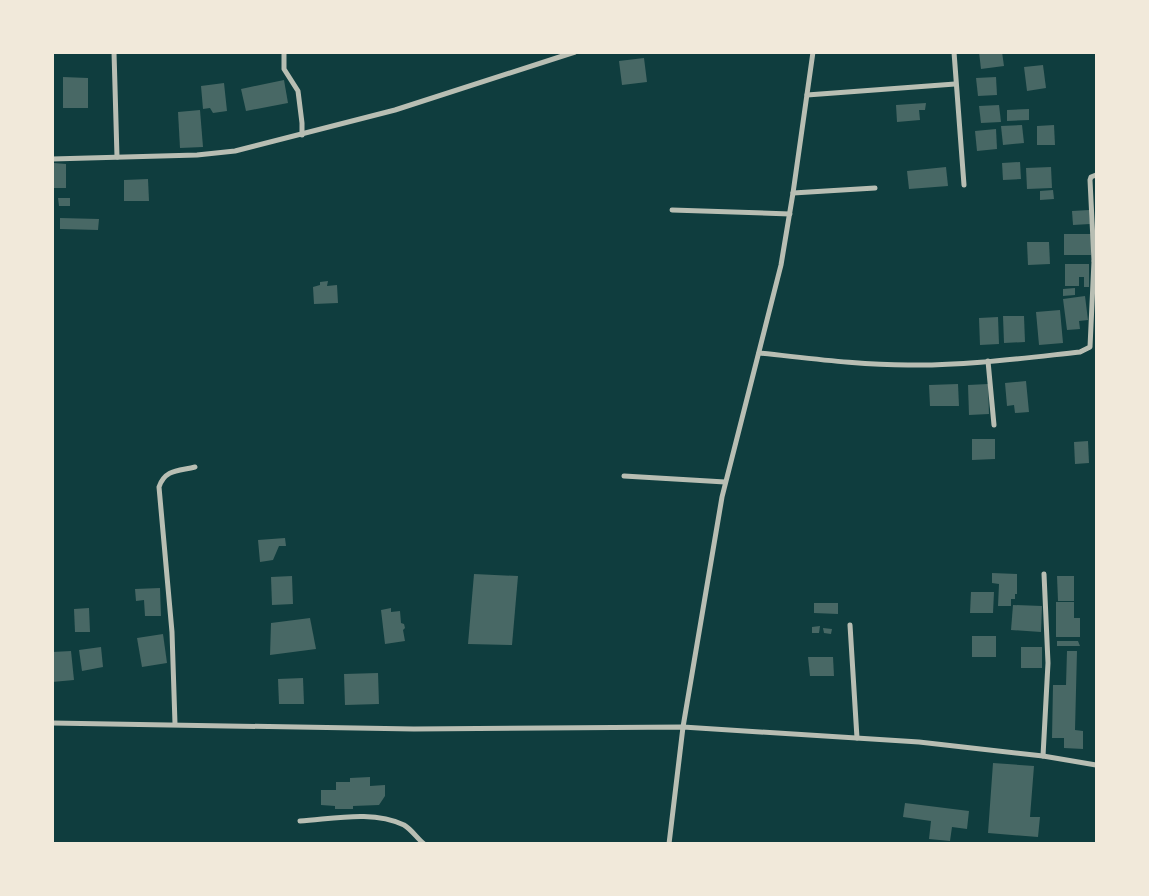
<svg xmlns="http://www.w3.org/2000/svg" width="1149" height="896" font-family="'Fira Sans Condensed',sans-serif">
  <rect width="100%" height="100%" fill="#0f3d3e"/>
  <g fill="#486865">
    <path d="M979,52h23l2,14 -23,3z"/>
    <path d="M644,58l3,24 -25,3 -3,-24z"/>
    <path d="M1043,65l3,23 -19,3 -3,-24z"/>
    <path d="M63,77l25,1v30h-25z"/>
    <path d="M996,77l1,18 -19,1 -2,-18z"/>
    <path d="M284,80l4,23 -42,8 -5,-22z"/>
    <path d="M224,83l3,28 -14,2 -3,-5 -7,1 -2,-23z"/>
    <path d="M926,103l-1,7h-6l1,10 -23,2 -1,-17z"/>
    <path d="M999,105l2,17 -20,1 -2,-17z"/>
    <path d="M1029,109v11l-22,1v-11z"/>
    <path d="M200,110l3,37 -23,1 -2,-36z"/>
    <path d="M1022,125l2,18 -21,2 -2,-19z"/>
    <path d="M1054,125l1,20h-18v-19z"/>
    <path d="M996,129l1,20 -20,2 -2,-20z"/>
    <path d="M1020,162l1,17 -18,1 -1,-17z"/>
    <path d="M54,163l12,1v24h-12z"/>
    <path d="M946,167l2,19 -39,3 -2,-18z"/>
    <path d="M1051,167l1,21 -25,1 -1,-21z"/>
    <path d="M148,179l1,22h-25v-21z"/>
    <path d="M1053,190l1,9 -14,1v-9z"/>
    <path d="M58,198h12v8h-11z"/>
    <path d="M1089,210l1,14 -17,1 -1,-14z"/>
    <path d="M60,218l39,1 -1,11 -38,-1z"/>
    <rect x="1064" y="234" width="27" height="21"/>
    <path d="M1027,242h22l1,22 -22,1z"/>
    <path d="M1065,264h24v23h-5v-10h-5v9h-14z"/>
    <path d="M328,281l-1,5 10,-1 1,18 -24,1 -1,-17 7,-2v-3z"/>
    <path d="M1075,288v7l-12,1v-7z"/>
    <path d="M1085,296l3,24 -9,1 1,8 -13,1 -4,-31z"/>
    <path d="M1060,310l3,33 -24,2 -3,-33z"/>
    <path d="M1003,316h21l1,26 -21,1z"/>
    <path d="M998,317l1,27 -19,1 -1,-27z"/>
    <path d="M1026,381l3,31 -14,1 -1,-8 -7,1 -2,-23z"/>
    <path d="M958,384l1,22h-29l-1,-21z"/>
    <path d="M988,384l1,30 -20,1 -1,-30z"/>
    <path d="M972,439h23v20l-23,1z"/>
    <path d="M1088,441l1,22 -14,1 -1,-22z"/>
    <path d="M285,538l1,8h-7l-6,14 -13,2 -2,-22z"/>
    <path d="M992,573l25,1v20h-2v5h-4v7h-13l1,-22 -7,-1z"/>
    <path d="M474,574l44,2 -6,69 -44,-1z"/>
    <path d="M292,576l1,28 -21,1 -1,-28z"/>
    <path d="M1057,576h17v25h-16z"/>
    <path d="M160,588l1,28h-16l-1,-16 -8,1 -1,-12z"/>
    <path d="M971,592h23l-1,21h-23z"/>
    <path d="M1056,602h18v16h6v19h-24z"/>
    <path d="M814,603h24v11l-24,-1z"/>
    <path d="M1013,605l29,1 -1,26 -30,-2z"/>
    <path d="M89,608l1,24h-15l-1,-23z"/>
    <path d="M391,608v4l9,-1 1,12 3,1 1,4 -2,2 2,11 -20,3 -4,-34z"/>
    <path d="M310,618l6,31 -46,6 1,-32z"/>
    <path d="M820,626l-1,7h-7v-6z"/>
    <path d="M823,628l9,1 -1,5 -7,-1z"/>
    <path d="M163,634l4,29 -25,4 -5,-29z"/>
    <rect x="972" y="636" width="24" height="21"/>
    <path d="M1057,641h21l2,5h-23z"/>
    <path d="M101,647l2,20 -21,4 -3,-21z"/>
    <rect x="1021" y="647" width="21" height="21"/>
    <path d="M71,651l3,29 -22,2v-30z"/>
    <path d="M1067,651h10l-2,79 8,1v18l-19,-1v-10h-12l1,-53h13z"/>
    <path d="M808,657h25l1,19h-24z"/>
    <path d="M378,673l1,31 -34,1 -1,-31z"/>
    <path d="M303,678l1,26h-25l-1,-25z"/>
    <path d="M993,763l41,3 -4,51h10l-2,20 -50,-4z"/>
    <path d="M370,777v9l15,-1v11l-6,9 -26,1v3h-18v-3l-14,-1v-15h15v-8h14v-4z"/>
    <path d="M905,803l64,8 -2,18 -15,-2 -2,14 -21,-2 2,-18 -28,-4z"/>
  </g>
  <g fill="none" stroke-linecap="round" stroke-linejoin="round">
    <g stroke="#b8beb3" stroke-width="5">
      <path d="M114,52l3,105"/>
      <path d="M284,52v17l14,22 4,32v12"/>
      <path d="M954,52l10,133"/>
      <path d="M807,95l148,-11"/>
      <path d="M52,159l145,-4 38,-4 160,-41 180,-58"/>
      <path d="M793,193l82,-5"/>
      <path d="M672,210l118,4"/>
      <path d="M1094,261l-4,-81 1,-3 5,-2"/>
      <path d="M759,353c49,5 99,12 149,12 56,1 116,-7 172,-13l10,-5 4,-86h2"/>
      <path d="M988,361l6,64"/>
      <path d="M624,476l101,6"/>
      <path d="M850,625l7,113"/>
      <path d="M52,723l362,6 269,-2 236,15 124,14 53,9"/>
      <path d="M175,724l-3,-92 -13,-145c6,-18 20,-16 36,-20"/>
      <path d="M1043,756l5,-93 -4,-89"/>
      <path d="M300,821c33,-2 72,-11 104,4 7,4 13,13 20,19"/>
      <path d="M669,844l14,-117 39,-230 59,-232 12,-72 20,-141"/>
    </g>
  </g>
  <rect width="1149" height="896" fill="none" stroke="#f1e9da" stroke-width="108"/>
</svg>
